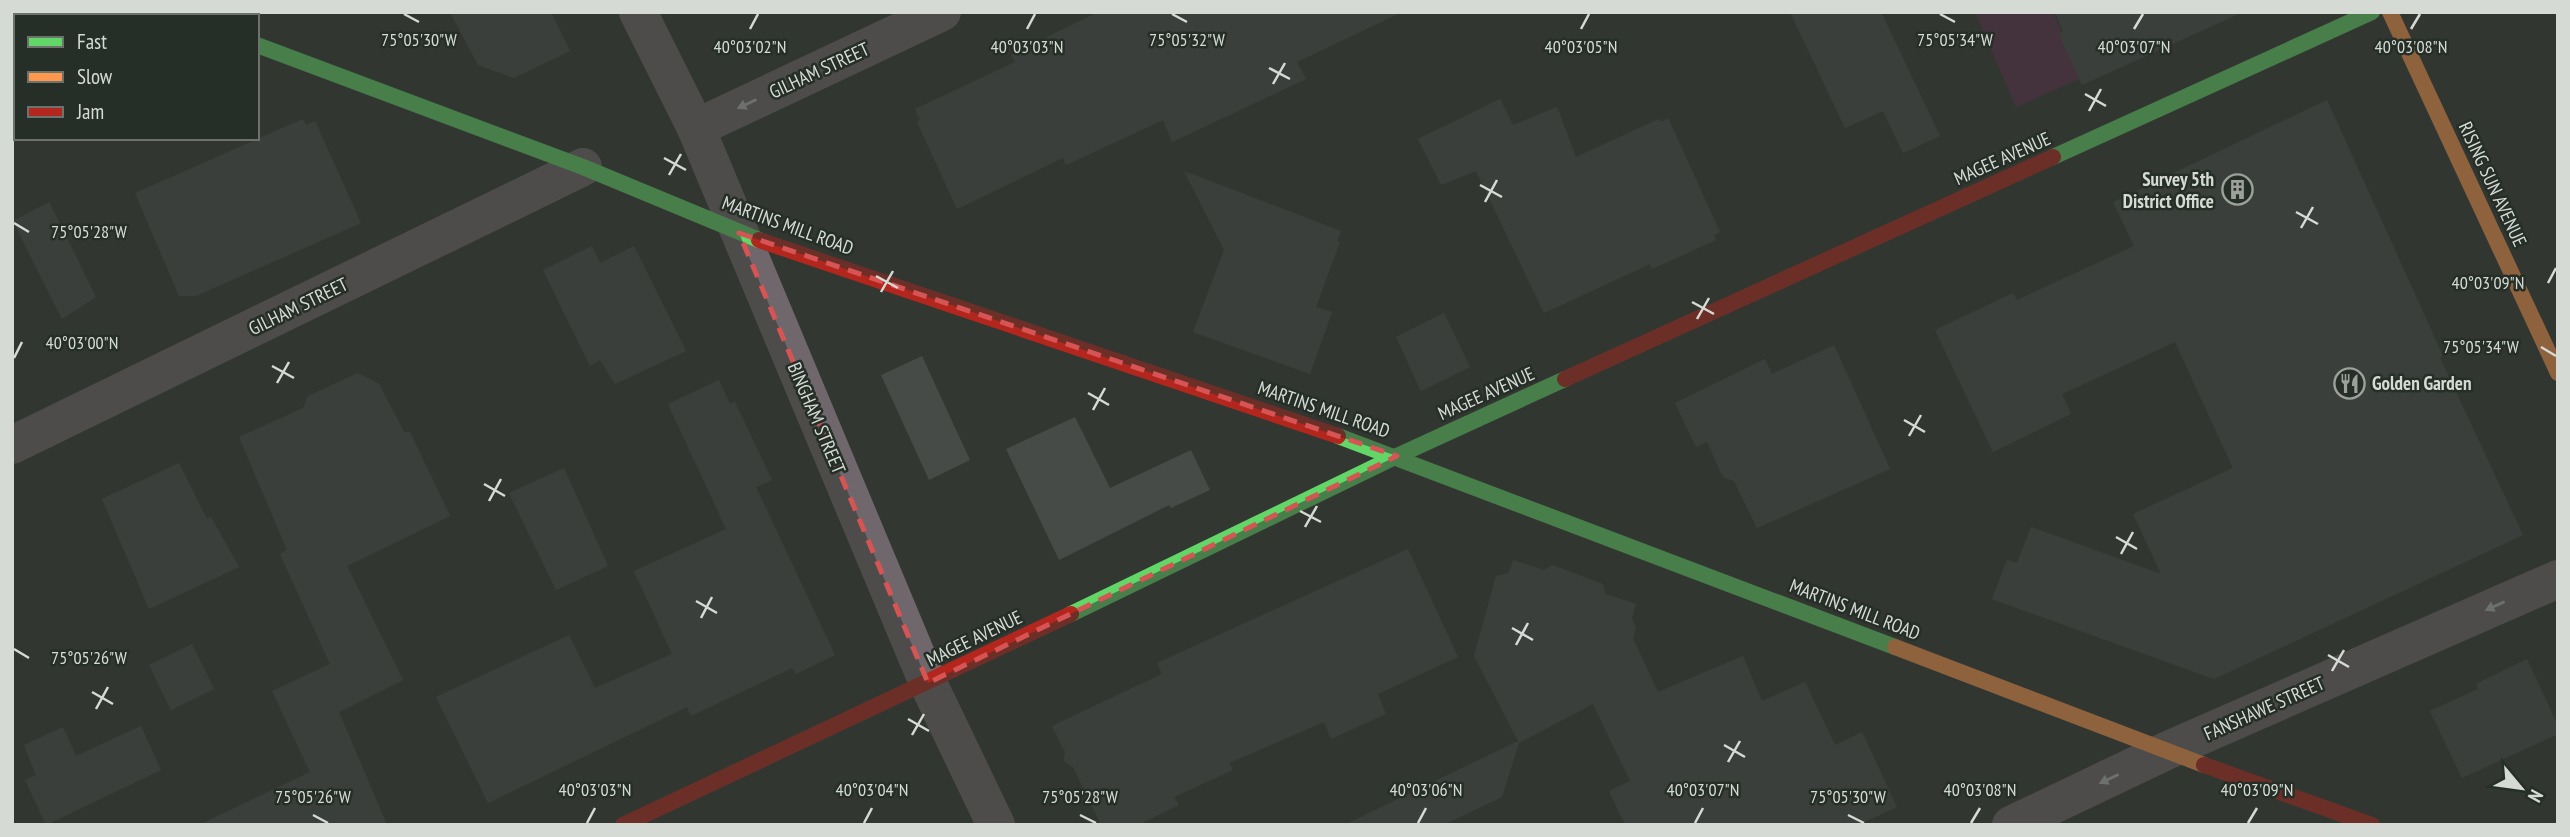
<svg xmlns="http://www.w3.org/2000/svg" width="2570" height="837" font-family="'PT Sans Narrow',sans-serif">
  <rect width="100%" height="100%" fill="#323732"/>
  <path fill="#5c3049" d="M1975,12h78l28,66 -65,29z"/>
  <g fill="#464b47">
    <path d="M450,12h101l19,39 -56,27 -36,-13z"/>
    <path d="M1098,12h304l-105,50 9,17 -134,63 -9,-22 -97,45 -3,-7 -106,51 -40,-87 3,-2 -5,-11 100,-47 -4,-7z"/>
    <path d="M1790,12h91l59,124 -37,17 -20,-42 -38,17z"/>
    <path d="M2055,12h188l-161,73 -23,-51 4,-2z"/>
    <path d="M1500,99l13,26 44,-18 19,50 83,-38 2,3 7,-4 52,114 -6,3 2,5 -64,29 -2,-5 -106,49 -68,-142 -35,14 -23,-46z"/>
    <path d="M2327,100l116,256 -3,2 83,177 -309,144 -222,-80 15,-39 10,3 14,-36 130,47 -28,-60 100,-46 -58,-126 -113,52 9,20 -78,38 -58,-122 78,-37 4,7 117,-54 -21,-44z"/>
    <path d="M303,119l3,6 9,-4 46,102 -165,73h-17l-44,-103z"/>
    <path d="M1184,171l157,60 -4,10 3,1 -24,65 16,5 -22,62 -117,-42 31,-82z"/>
    <path d="M49,202l47,95 -34,22 -49,-98z"/>
    <path d="M592,246l8,17 34,-17 52,105 -71,33 -15,-24 -10,6 -47,-96z"/>
    <path d="M1444,313l26,54 -49,24 -25,-54z"/>
    <path d="M1834,345l56,124 -133,59 -23,-47 -11,-4 -16,-35 -11,5 -21,-44 90,-44 7,15z"/>
    <path d="M922,356l48,104 -41,20 -48,-105z"/>
    <path d="M358,373l21,11 25,48h6l40,84 -103,50 56,114 -64,32 48,113h-188l111,-53 -38,-81 58,-27 -50,-110 7,-4 -48,-113 64,-29 5,-12z"/>
    <path d="M719,380l11,24 5,-2 37,78 -16,7 79,168 -39,19 -4,-6 -101,48 -4,-9 -199,96 -52,-106 133,-62 26,53 77,-34 -38,-83 92,-42 -58,-125z"/>
    <path d="M1075,417l35,71 81,-38 19,40 -39,18 -2,-3 -110,55 -53,-111z"/>
    <path d="M179,463l28,56 4,-2 28,50 -90,42 -47,-110z"/>
    <path d="M564,468l44,98 -52,24 -47,-97z"/>
    <path d="M1408,549l50,108 -80,37 8,20 -55,25 -7,-17 -95,41 4,7 -59,27 5,8 -41,20h-37l-28,-58 -9,-6 1,-9 -13,-26 110,-52 -5,-11z"/>
    <path d="M1513,560l31,10 8,-5 51,19 2,10 31,10 -4,14 4,11 -3,9 25,54 85,-36 19,45 43,-19 30,63 27,-13 35,75 -39,18h-233l-16,-34 21,-10 -37,-77 -74,39 -17,54 -59,28h-99l174,-84 -44,-85 22,-80 13,-3z"/>
    <path d="M192,644l22,45 -43,21 -22,-45z"/>
    <path d="M2527,659l31,67v8l-96,44 -32,-67 48,-22 -2,-5z"/>
    <path d="M141,726l20,44 -115,55 -21,-45 11,-5 -12,-30 39,-18 13,29z"/>
  </g>
  <g fill="none" stroke-linecap="round" stroke-linejoin="round">
    <g stroke="#70676c" stroke-width="38">
      <path d="M638,12l58,116 232,555 68,142"/>
      <path d="M696,128l246,-116"/>
      <path d="M12,445l571,-278"/>
      <path d="M2011,825l155,-74 392,-172"/>
    </g>
    <g stroke="#63d668" stroke-width="16">
      <path d="M257,45l326,122 176,73"/>
      <path d="M2053,157l319,-145"/>
      <path d="M1338,436l557,211"/>
      <path d="M1071,614l326,-158 168,-77"/>
    </g>
    <g stroke="#ff974d" stroke-width="16">
      <path d="M2390,12l168,361"/>
      <path d="M1895,647l309,118"/>
    </g>
    <g stroke="#b3261e" stroke-width="16">
      <path d="M168,12l10,4"/>
      <path d="M759,240l579,196"/>
      <path d="M1565,379l488,-222"/>
      <path d="M2204,765l168,60"/>
      <path d="M623,825l448,-211"/>
    </g>
  </g>
  <defs><path id="oneway-solid" d="M-6-.8H1V-3.2L6.5 0L1 3.2V.8H-6Z" transform="scale(1.75)"/></defs>
  <g fill="#b7b8b6">
    <use href="#oneway-solid" transform="translate(747 104) rotate(155)"/>
    <use href="#oneway-solid" transform="translate(2495 606) rotate(156)"/>
    <use href="#oneway-solid" transform="translate(2109 779) rotate(155)"/>
  </g>
  <path d="M0 0H2570V837H0ZM739,233l658,223 -469,227z" fill="#323732" fill-opacity=".55" fill-rule="evenodd"/>
  <path fill="none" stroke="#d65453" stroke-width="5" stroke-dasharray="14 9" stroke-linejoin="round" d="M739,233l658,223 -469,227z"/>
  <path fill="none" stroke="#d5dad5" stroke-width="2.5" d="M404,14l15,8M1172,14l15,8M1940,14l15,8M750,29l8,-15M1027,29l8,-15M1581,29l8,-15M2134,29l9,-15M2411,29l9,-15M1269,68l21,11M1273,84l12,-21M2085,94l21,12M2089,111l12,-22M664,158l22,12M669,175l12,-21M1480,185l22,12M1485,202l12,-22M2296,212l22,12M14,223l15,9M2301,228l12,-21M876,276l22,12M2548,283l8,-15M881,292l12,-21M1692,302l22,12M1697,319l12,-21M2541,347l15,9M14,358l8,-16M272,366l22,12M277,383l12,-21M1088,393l21,12M1093,410l12,-22M1904,420l21,12M1909,436l12,-21M484,484l21,12M489,501l12,-22M1300,511l21,11M1305,527l12,-21M2116,537l21,12M2121,554l12,-22M696,601l21,12M701,618l11,-21M1512,628l21,12M1516,645l12,-22M14,649l15,9M2328,655l21,12M2332,671l12,-21M92,692l21,12M96,709l12,-22M908,719l21,12M912,735l12,-21M1724,745l21,12M1728,762l12,-21M313,815l15,8M1080,815l16,8M1848,815l16,8M587,823l8,-15M864,823l8,-15M1418,823l8,-15M1695,823l8,-15M1971,823l9,-15M2248,823l9,-15"/>
  <defs>
    <symbol id="building-ring" viewBox="-11 -11 22 22"><circle r="9.5" fill="#262f27" stroke="#9ca19c" stroke-width="1.5"/><path d="M-4-6H4V6H1V3H-1V6H-4ZM-2.5-4.3h1.7v1.8h-1.7ZM.8-4.3h1.7v1.8H.8ZM-2.5-1h1.7V.8h-1.7ZM.8-1h1.7V.8H.8Z" fill="#9ca19c"/></symbol>
    <symbol id="restaurant-ring" viewBox="-11 -11 22 22"><circle r="9.5" fill="#262f27" stroke="#9ca19c" stroke-width="1.5"/><path d="M-5-6h1v4h1v-4h1v4h1v-4h1v5L-1.5 .5V6h-2V.5L-5-1ZM5-6V6H3V1.5H1.5Q1.5-4 5-6Z" fill="#9ca19c"/></symbol>
  </defs>
  <g fill-rule="evenodd">
    <use href="#building-ring" x="2220" y="172" width="35" height="35"/>
    <use href="#restaurant-ring" x="2332" y="366" width="35" height="35"/>
  </g>
  <g text-anchor="middle" stroke-width="5" stroke-linejoin="round" paint-order="stroke">
    <g font-size="19" fill="#d5dad5" stroke="#262f27">
      <text transform="translate(819 70) rotate(-25)" y="7">GILHAM STREET</text>
      <text transform="translate(2002 158) rotate(-24)" y="7">MAGEE AVENUE</text>
      <text transform="translate(2493 184) rotate(65)" y="7">RISING SUN AVENUE</text>
      <text transform="translate(788 225) rotate(20)" y="7">MARTINS MILL ROAD</text>
      <text transform="translate(298 306) rotate(-26)" y="7">GILHAM STREET</text>
      <text transform="translate(1486 393) rotate(-24)" y="7">MAGEE AVENUE</text>
      <text transform="translate(1324 409) rotate(19)" y="7">MARTINS MILL ROAD</text>
      <text transform="translate(817 418) rotate(67)" y="7">BINGHAM STREET</text>
      <text transform="translate(1855 609) rotate(21)" y="7">MARTINS MILL ROAD</text>
      <text transform="translate(974 638) rotate(-26)" y="7">MAGEE AVENUE</text>
      <text transform="translate(2264 708) rotate(-24)" y="7">FANSHAWE STREET</text>
    </g>
    <g font-size="19" font-weight="bold" fill="#d5dad5" stroke="#262f27" text-anchor="end">
      <text x="2214" y="186">Survey 5th<tspan x="2214" dy="22">District Office</tspan></text>
      <text x="2372" y="390" text-anchor="start">Golden Garden</text>
    </g>
  </g>
  <g font-size="18" text-anchor="middle" fill="#d5dad5" stroke="#262f27" stroke-width="5" stroke-linejoin="round" paint-order="stroke">
    <text x="419" y="46">75°05'30"W</text>
    <text x="1187" y="46">75°05'32"W</text>
    <text x="1955" y="46">75°05'34"W</text>
    <text x="750" y="53">40°03'02"N</text>
    <text x="1027" y="53">40°03'03"N</text>
    <text x="1581" y="53">40°03'05"N</text>
    <text x="2134" y="53">40°03'07"N</text>
    <text x="2411" y="53">40°03'08"N</text>
    <text x="89" y="238">75°05'28"W</text>
    <text x="2488" y="289">40°03'09"N</text>
    <text x="82" y="349">40°03'00"N</text>
    <text x="2481" y="353">75°05'34"W</text>
    <text x="89" y="664">75°05'26"W</text>
    <text x="595" y="796">40°03'03"N</text>
    <text x="872" y="796">40°03'04"N</text>
    <text x="1426" y="796">40°03'06"N</text>
    <text x="1703" y="796">40°03'07"N</text>
    <text x="1980" y="796">40°03'08"N</text>
    <text x="2257" y="796">40°03'09"N</text>
    <text x="313" y="803">75°05'26"W</text>
    <text x="1080" y="803">75°05'28"W</text>
    <text x="1848" y="803">75°05'30"W</text>
  </g>
  <rect width="2570" height="837" fill="none" stroke="#d5dad5" stroke-width="28"/>
  <rect x="14" y="14" width="245" height="126" fill="#262f27" stroke="#6c736d" stroke-width="2"/>
  <rect x="28" y="37" width="35" height="10" fill="#63d668" stroke="#6c736d" stroke-width="2"/>
  <text x="77" y="49" font-size="21" fill="#d5dad5">Fast</text>
  <rect x="28" y="72" width="35" height="10" fill="#ff974d" stroke="#6c736d" stroke-width="2"/>
  <text x="77" y="84" font-size="21" fill="#d5dad5">Slow</text>
  <rect x="28" y="107" width="35" height="10" fill="#b3261e" stroke="#6c736d" stroke-width="2"/>
  <text x="77" y="119" font-size="21" fill="#d5dad5">Jam</text>
  <g transform="translate(2521 788) rotate(119)" stroke="#262f27" stroke-width="5" paint-order="stroke">
  <path d="M0-5L12 26L0 18L-12 26Z" fill="#d5dad5"/>
  <text y="-10" font-size="19" font-weight="bold" text-anchor="middle" fill="#d5dad5">N</text>
  </g>
</svg>
